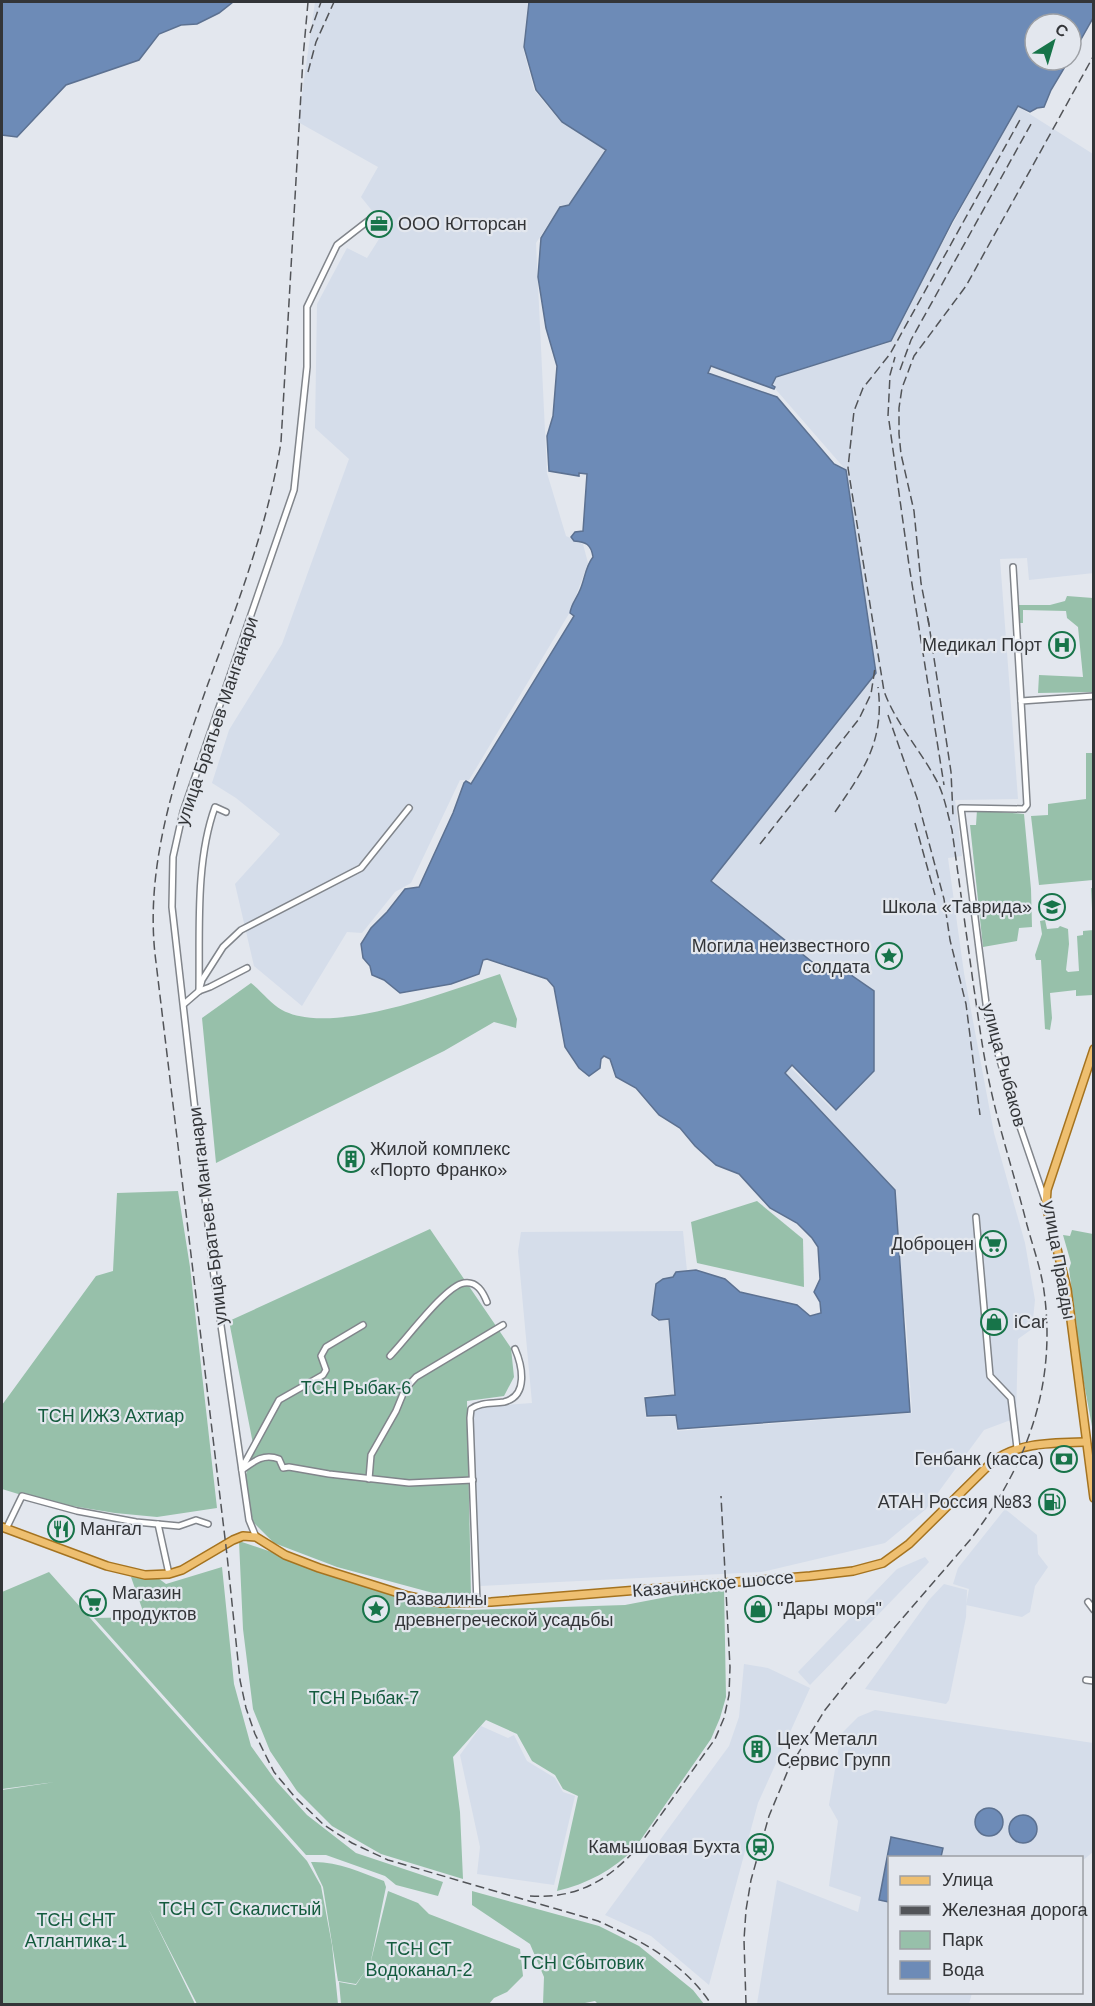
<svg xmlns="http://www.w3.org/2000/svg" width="1095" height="2006" font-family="Helvetica,sans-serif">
  <rect width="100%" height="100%" fill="#e3e7ee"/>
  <g fill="#d5ddea">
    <path d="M315,2h213l-5,46 11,42 26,31 45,29 -36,55h-8l-25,38 11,230 19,63 17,8 5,19 -18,49 -101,168h-9l-49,103 -16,9 -33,41 -15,-1 -45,74 -48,-40 -19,-82 45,-50 -44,-36 -24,-15 17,-53 53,-86 67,-185 -34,-31 2,-124 30,-56 20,10 19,-30 -25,-31 17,-30 -80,-45z"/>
    <path d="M1017,106l76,48 1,419 -65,7 -2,-22 -27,1 18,240 -63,1 7,56 -14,2 16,115 30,160 31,110 10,57 -3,29 -14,10 -2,79 -32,12 -58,79 -41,34 -123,29 -282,14 -8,-173 6,-6 54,-4 -14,-152 3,-19 162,-1 4,40 -11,1 -3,5 -10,2 -10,20 -1,16 5,6 11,-1 6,74 -30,2 2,22 30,-2 1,15 235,-18 -6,-93 -31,-151 -91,-94 7,-7 43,43 34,-34 4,-85 -39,-29 -9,10 -115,-92 166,-206 -30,-206 -74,-85 4,-7 113,-34z"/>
    <path d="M1005,1509l32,26 1,19 10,13 -13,19 -5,26 -8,5 -56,-12 3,-16 -16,-5 5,-16z"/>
    <path d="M925,1557l4,5 -119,123 -12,-13 99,-103z"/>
    <path d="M944,1584l23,6 -1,27 -17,83 -3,4 -81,-15 64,-89z"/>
    <path d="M744,1664l24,4 42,20 -52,115 -49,182 -58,-49 -46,-21 124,-169 10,-29z"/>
    <path d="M875,1710l218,33v109l-11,9v-3h-192v134l82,1 -3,11h-212l20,-124 81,32 3,-15 -32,-11 9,-65 -9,-16 12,-71 17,-17z"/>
    <path d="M481,1726l27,12 6,-3 13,26 28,17 8,14 12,4 -21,89 -77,-11 3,-27 -20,-92z"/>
  </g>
  <g fill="#97c0aa">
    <path d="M1067,596l26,2v94l-55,1 1,-18 44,2 -5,-50 -11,-9 -1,-7 -43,-1v13h-5l-1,-18h33l15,-4z"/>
    <path d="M1086,753h7v127l-54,5 -8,-69 17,-1v-11l38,-5z"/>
    <path d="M977,810l47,4 7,75 1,38 -13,1 -2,13 -34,6 -13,-122h6z"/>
    <path d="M1091,888h2v107l-17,1v-6l-26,3 2,25 -2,12 -5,-1 -4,-69h-5l-1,-5 7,-21 -2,-13 5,-1 2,9 11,-1 2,-2 8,3 1,15 -3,26 2,2 11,-1 -2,-35 6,-1v-4l10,-1z"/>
    <path d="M500,974l17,45 -1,9 -22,-6 -50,29 -228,112 -14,-145 49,-35c10,8 20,21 31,27 50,27 166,-19 218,-36z"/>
    <path d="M178,1191l12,76 27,241 -60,9 -42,-4 -74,-12 -39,-12v-84l94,-129 17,-5 4,-78z"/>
    <path d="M757,1201l46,38 1,48 -107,-24 -6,-41z"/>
    <path d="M430,1229l81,119 3,29 -10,19 -37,5 4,194 -38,-2 -96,-26 -63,-24 -21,-21 -8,-44 9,-29 -25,-128z"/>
    <path d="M1072,1230l21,4v198l-16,-87v-17l-8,-59 2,-6 -8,-28 7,1z"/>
    <path d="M239,1541l194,66 35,3 157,-5 99,-19 2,111 -6,21 -9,21 -76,109c-22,22 -48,36 -78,43l21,-95 -15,-7 -8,-14 -23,-14 -15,-27 -31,-14 -33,37 7,55 3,67 -82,-25 -49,-28 -35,-35 -27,-40 -17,-42 -10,-80z"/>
    <path d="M222,1567l12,117 17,62 25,35 31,34 49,38 87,29 -5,14 -42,-11 -11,-9 -59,-21h-20l-212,-237 51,-1 -14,-40 27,1 8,6z"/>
    <path d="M49,1572l258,289 14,25 11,59 6,59h-86l1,-1 -3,1h-53l-48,-94 46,94h-193v-214l53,-8 -53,7v-197z"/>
    <path d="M311,1862c26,-1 49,10 73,19l2,6 -16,78 18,-74 30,12 11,11 91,35 3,27 -16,16 -13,6 -5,6h-148l-2,-22 17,3 11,-16 -11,15 -18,-3 -15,-94z"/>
    <path d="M472,1891l127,35 40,20 54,44 11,14h-106l-3,-3 -15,3h-37l1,-27 -14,-33 -58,-39z"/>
  </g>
  <g fill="#6d8bb7" stroke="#5c7191" stroke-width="1.5">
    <path d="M2,2h231l-14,11 -22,11 -16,1 -22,9 -20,26 -73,25 -49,52 -15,-2z"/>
    <path d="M529,2h564v16l-22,39v-33h-36v36h34l-18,30 -7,17 -7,1 -7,4 -12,-6 -66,116 -61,119 -115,36 -4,8 3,2 -1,2 -63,-23 -3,7 69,24 57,67 12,6 30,203 -165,208 115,92 9,-9 39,27v80l-38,39 -44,-45 -7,8 110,117 15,222 -232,17 -2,-14 -29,1 -2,-18 30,-3 -6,-76 -10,1 -7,-5 4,-31 7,-5 10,-2 3,-5 20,-2 29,9 15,13 57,13 13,11 11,-3 -1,-11 -6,-10 6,-13 -2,-32 -6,-9 -15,-15 -27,-15 -31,-34 -23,-9 -21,-19 -15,-18 -21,-13 -23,-27 -20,-11 -6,-18 -6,-3 -3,3 -1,9 -11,8 -10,-8 -14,-21 -11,-60 -7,-8 -60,-20 -4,1 -4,14 -28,10 -51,9 -16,-13 -12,-5 -2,-9 -7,-8 -2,-14 10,-16 16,-16 18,-23 14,-2 34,-74 11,-30 2,-2 5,3 103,-168 -4,-3c1,-9 7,-15 10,-23 5,-11 5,-23 13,-33 -2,-13 -7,-15 -19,-16l-3,-4 4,-5 8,-1 4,-57 -8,-1v3l-30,-5 -2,-35 6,-20 4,-50 -11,-38 -8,-51 3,-39 19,-31 9,-2 37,-55 -44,-28 -26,-32 -12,-43z"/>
    <circle cx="989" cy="1822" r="14"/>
    <circle cx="1023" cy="1829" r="14"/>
    <path d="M891,1837l52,11 -2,9 -51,1 -1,44 -10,-2z"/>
  </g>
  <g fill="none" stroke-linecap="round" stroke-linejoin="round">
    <defs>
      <g id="minor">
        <path d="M1013,567l8,134"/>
        <path d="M199,991l3,-11 21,-33 18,-17 120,-62 48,-60"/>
        <path d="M199,991l11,-4 37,-19"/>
        <path d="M184,1004l15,-13c1,-59 -4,-129 16,-184l11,5"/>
        <path d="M1045,1200l-30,-88 -27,-93 -27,-211 63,1 3,-4 -6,-104 73,-5"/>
        <path d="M976,1217l14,159 21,22 6,50"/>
        <path d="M390,1356c16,-16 55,-70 74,-73 13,-2 19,9 23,19"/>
        <path d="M242,1468l37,-68 44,-25 3,-5 -5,-14 5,-9 37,-22"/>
        <path d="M242,1470c12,-9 22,-17 37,-11l4,9 6,-1 40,7 80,9 64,-3"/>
        <path d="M369,1479l2,-24 25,-44 9,-22 11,-12 87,-52"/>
        <path d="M158,1524l11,50"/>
        <path d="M6,1529l16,-33 55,15 59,11 43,4 17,-6 12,4"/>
        <path d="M256,1537l-7,-17 -35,-243 -42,-370 1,-50 10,-45 111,-322 13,-123v-60l30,-62 36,-28"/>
        <path d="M1088,1602l6,8"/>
        <path d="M477,1603l-7,-185 1,-9c10,-7 21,-5 33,-7 25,-6 18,-37 11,-53"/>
        <path d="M1086,1680l8,1"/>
      </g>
      <g id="major">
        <path d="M1094,1049l-47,141 -1,15 21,84 27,209"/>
        <path d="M2,1527l105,39 38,9 24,-1 13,-4 51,-30 10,-4 13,1 29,18 34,13 89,28 33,7 50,-1 319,-26 43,-5 30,-8 26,-19 83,-82c26,-20 61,-19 93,-20"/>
      </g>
    </defs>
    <use href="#minor" stroke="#81858b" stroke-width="8"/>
    <use href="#major" stroke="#a5731f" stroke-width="10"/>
    <use href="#minor" stroke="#fff" stroke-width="5"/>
    <use href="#major" stroke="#eebf70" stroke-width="7"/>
    <g stroke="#525458" stroke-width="1.5" stroke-dasharray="9 4.5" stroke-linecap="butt">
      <path d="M308,2l-5,56 -22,384c-13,83 -43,161 -72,239 -31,86 -64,180 -54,273l72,601 13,125 6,28 9,26 19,38 20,24 30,29 28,18 36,17 210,61c43,19 87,43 113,83"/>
      <path d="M310,33l11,-31"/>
      <path d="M308,72l8,-30 18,-40"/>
      <path d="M900,370l11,-30 120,-216"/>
      <path d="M888,416l2,-41 5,-18"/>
      <path d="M889,421l20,144 35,220"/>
      <path d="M928,618l23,154 2,43"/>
      <path d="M929,625l-8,-42 -7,-72 -13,-57 -2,-20v-26l3,-20 12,-32 52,-70 128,-231"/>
      <path d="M888,715l29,83 27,101 6,41 16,64 14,111"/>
      <path d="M835,812c28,-41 50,-71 43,-125"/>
      <path d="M915,823l20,72"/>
      <path d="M760,844l99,-125 12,-25 4,-26"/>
      <path d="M530,1896c46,3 78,-15 108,-49l77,-108 9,-21 5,-23 1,-28 -9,-171"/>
      <path d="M746,2004l-2,-64 2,-30 5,-30 18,-64 20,-48 36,-58 24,-30 121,-140c57,-74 87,-155 74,-249 -3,-22 -11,-44 -17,-66 -12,-48 -28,-96 -38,-144 -7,-33 -11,-66 -16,-99 -7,-51 -14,-101 -21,-152 -5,-18 -8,-38 -18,-54 -16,-29 -39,-54 -50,-85l-36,-223 6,-57 9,-23 27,-34 131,-236"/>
    </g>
  </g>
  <defs>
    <symbol id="office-ring" viewBox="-11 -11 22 22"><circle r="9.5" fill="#e3e7ee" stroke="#177449" stroke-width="1.5"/><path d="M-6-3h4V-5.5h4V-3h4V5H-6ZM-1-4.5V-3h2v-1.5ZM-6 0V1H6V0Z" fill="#177449"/></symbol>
    <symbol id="hospital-ring" viewBox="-11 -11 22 22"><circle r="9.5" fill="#e3e7ee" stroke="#177449" stroke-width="1.5"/><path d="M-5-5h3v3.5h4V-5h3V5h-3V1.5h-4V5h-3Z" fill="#177449"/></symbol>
    <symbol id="school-ring" viewBox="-11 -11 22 22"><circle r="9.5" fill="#e3e7ee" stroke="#177449" stroke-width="1.5"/><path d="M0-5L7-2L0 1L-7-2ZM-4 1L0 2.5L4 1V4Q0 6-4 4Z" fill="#177449"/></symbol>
    <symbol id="sight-ring" viewBox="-11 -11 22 22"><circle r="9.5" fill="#e3e7ee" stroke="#177449" stroke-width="1.5"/><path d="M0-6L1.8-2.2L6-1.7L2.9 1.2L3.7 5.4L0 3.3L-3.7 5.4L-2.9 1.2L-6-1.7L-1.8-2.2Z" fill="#177449"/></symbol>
    <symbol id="building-ring" viewBox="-11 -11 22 22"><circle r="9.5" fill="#e3e7ee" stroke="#177449" stroke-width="1.5"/><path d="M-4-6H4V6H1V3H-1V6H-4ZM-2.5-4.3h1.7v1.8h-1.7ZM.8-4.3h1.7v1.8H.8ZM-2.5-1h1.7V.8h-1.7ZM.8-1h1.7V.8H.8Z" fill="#177449"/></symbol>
    <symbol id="supermarket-ring" viewBox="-11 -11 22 22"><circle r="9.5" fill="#e3e7ee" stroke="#177449" stroke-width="1.5"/><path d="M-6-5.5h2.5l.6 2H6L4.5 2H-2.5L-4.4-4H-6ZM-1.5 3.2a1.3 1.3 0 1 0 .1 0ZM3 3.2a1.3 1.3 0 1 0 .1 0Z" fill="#177449"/></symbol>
    <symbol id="shop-ring" viewBox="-11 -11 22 22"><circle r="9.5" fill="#e3e7ee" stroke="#177449" stroke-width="1.5"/><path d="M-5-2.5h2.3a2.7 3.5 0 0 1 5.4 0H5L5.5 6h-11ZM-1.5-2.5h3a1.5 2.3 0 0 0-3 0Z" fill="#177449"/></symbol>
    <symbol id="bank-ring" viewBox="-11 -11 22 22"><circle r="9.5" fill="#e3e7ee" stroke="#177449" stroke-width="1.5"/><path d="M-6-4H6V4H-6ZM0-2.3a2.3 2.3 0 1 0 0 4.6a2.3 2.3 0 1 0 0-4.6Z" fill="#177449"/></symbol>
    <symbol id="fuel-ring" viewBox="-11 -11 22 22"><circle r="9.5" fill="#e3e7ee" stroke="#177449" stroke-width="1.5"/><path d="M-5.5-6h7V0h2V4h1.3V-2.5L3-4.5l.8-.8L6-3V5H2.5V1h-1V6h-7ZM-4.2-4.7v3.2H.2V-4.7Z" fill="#177449"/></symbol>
    <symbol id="restaurant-ring" viewBox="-11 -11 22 22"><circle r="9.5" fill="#e3e7ee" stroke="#177449" stroke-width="1.5"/><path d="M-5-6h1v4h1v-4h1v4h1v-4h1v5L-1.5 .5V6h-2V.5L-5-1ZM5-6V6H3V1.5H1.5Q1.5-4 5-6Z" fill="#177449"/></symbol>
    <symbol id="station-ring" viewBox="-11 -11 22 22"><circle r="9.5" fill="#e3e7ee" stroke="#177449" stroke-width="1.5"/><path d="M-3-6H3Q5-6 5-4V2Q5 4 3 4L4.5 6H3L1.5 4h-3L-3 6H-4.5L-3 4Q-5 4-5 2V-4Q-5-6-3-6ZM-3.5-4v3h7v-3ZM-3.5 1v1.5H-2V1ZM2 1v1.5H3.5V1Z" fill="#177449"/></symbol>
  </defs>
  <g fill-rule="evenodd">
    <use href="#office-ring" x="364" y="209" width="30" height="30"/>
    <use href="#hospital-ring" x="1047" y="630" width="30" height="30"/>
    <use href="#school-ring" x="1037" y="892" width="30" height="30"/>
    <use href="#sight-ring" x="874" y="941" width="30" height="30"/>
    <use href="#building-ring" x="336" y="1144" width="30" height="30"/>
    <use href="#supermarket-ring" x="978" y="1229" width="30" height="30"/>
    <use href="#shop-ring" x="979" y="1307" width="30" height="30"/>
    <use href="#bank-ring" x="1049" y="1444" width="30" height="30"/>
    <use href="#fuel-ring" x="1037" y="1487" width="30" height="30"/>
    <use href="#restaurant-ring" x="46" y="1514" width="30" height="30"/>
    <use href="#supermarket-ring" x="78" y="1588" width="30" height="30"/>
    <use href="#sight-ring" x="361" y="1594" width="30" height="30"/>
    <use href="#shop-ring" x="743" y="1594" width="30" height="30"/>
    <use href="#building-ring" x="742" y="1734" width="30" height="30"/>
    <use href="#station-ring" x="745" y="1832" width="30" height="30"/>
  </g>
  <g text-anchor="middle" stroke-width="4.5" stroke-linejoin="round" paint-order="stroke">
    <g font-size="18" fill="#333538" stroke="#e3e7ee" text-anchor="start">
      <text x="398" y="230">ООО Югторсан</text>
      <text x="1042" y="651" text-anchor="end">Медикал Порт</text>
      <text x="1032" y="913" text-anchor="end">Школа «Таврида»</text>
      <text x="870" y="952" text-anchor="end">Могила неизвестного<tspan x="870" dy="21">солдата</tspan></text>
      <text x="370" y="1155">Жилой комплекс<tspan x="370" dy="21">«Порто Франко»</tspan></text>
      <text x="974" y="1250" text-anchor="end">Доброцен</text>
      <text x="1014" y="1328">iCar</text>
      <text x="1044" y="1465" text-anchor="end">Генбанк (касса)</text>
      <text x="1032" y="1508" text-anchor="end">АТАН Россия №83</text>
      <text x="80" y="1535">Мангал</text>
      <text x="112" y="1599">Магазин<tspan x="112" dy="21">продуктов</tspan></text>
      <text x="395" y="1605">Развалины<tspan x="395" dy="21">древнегреческой усадьбы</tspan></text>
      <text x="777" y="1615">"Дары моря"</text>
      <text x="777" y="1745">Цех Металл<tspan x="777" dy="21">Сервис Групп</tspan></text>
      <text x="740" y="1853" text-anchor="end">Камышовая Бухта</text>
    </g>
    <g font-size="18" fill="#333538" stroke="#e3e7ee">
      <text transform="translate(217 721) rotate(-71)" y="6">улица Братьев Манганари</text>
      <text transform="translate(1004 1065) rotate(75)" y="6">улица Рыбаков</text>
      <text transform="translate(208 1216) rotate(-97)" y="6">улица Братьев Манганари</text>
      <text transform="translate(1059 1260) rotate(80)" y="6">улица Правды</text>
      <text transform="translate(713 1584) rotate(-5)" y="6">Казачинское шоссе</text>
    </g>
    <g font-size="18" fill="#145b3e" stroke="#e3e7ee">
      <text x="356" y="1394">ТСН Рыбак-6</text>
      <text x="111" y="1422">ТСН ИЖЗ Ахтиар</text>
      <text x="364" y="1704">ТСН Рыбак-7</text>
      <text x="240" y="1915">ТСН СТ Скалистый</text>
      <text x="76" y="1926">ТСН СНТ<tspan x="76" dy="21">Атлантика-1</tspan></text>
      <text x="419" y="1955">ТСН СТ<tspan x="419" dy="21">Водоканал-2</tspan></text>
      <text x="582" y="1969">ТСН Сбытовик</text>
    </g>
  </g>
  <rect width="1095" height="2006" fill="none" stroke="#333538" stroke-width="6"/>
  <rect x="888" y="1856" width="195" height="138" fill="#e3e7ee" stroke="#9da0a5" stroke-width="1.5"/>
  <rect x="900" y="1876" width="30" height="9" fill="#eebf70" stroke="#9da0a5" stroke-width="1.5"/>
  <text x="942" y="1886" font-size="18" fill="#333538">Улица</text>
  <rect x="900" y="1906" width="30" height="9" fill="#525458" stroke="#9da0a5" stroke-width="1.5"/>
  <text x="942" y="1916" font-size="18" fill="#333538">Железная дорога</text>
  <rect x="900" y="1931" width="30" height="18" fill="#97c0aa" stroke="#9da0a5" stroke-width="1.5"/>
  <text x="942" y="1946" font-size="18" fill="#333538">Парк</text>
  <rect x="900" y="1961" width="30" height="18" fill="#6d8bb7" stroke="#9da0a5" stroke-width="1.5"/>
  <text x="942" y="1976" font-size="18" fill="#333538">Вода</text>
  <g transform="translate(1053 42) rotate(37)"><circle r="28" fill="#e3e7ee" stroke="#9da0a5" stroke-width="1.5"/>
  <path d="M0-4.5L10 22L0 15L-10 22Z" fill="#177449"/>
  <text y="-9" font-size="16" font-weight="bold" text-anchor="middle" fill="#333538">С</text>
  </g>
</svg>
